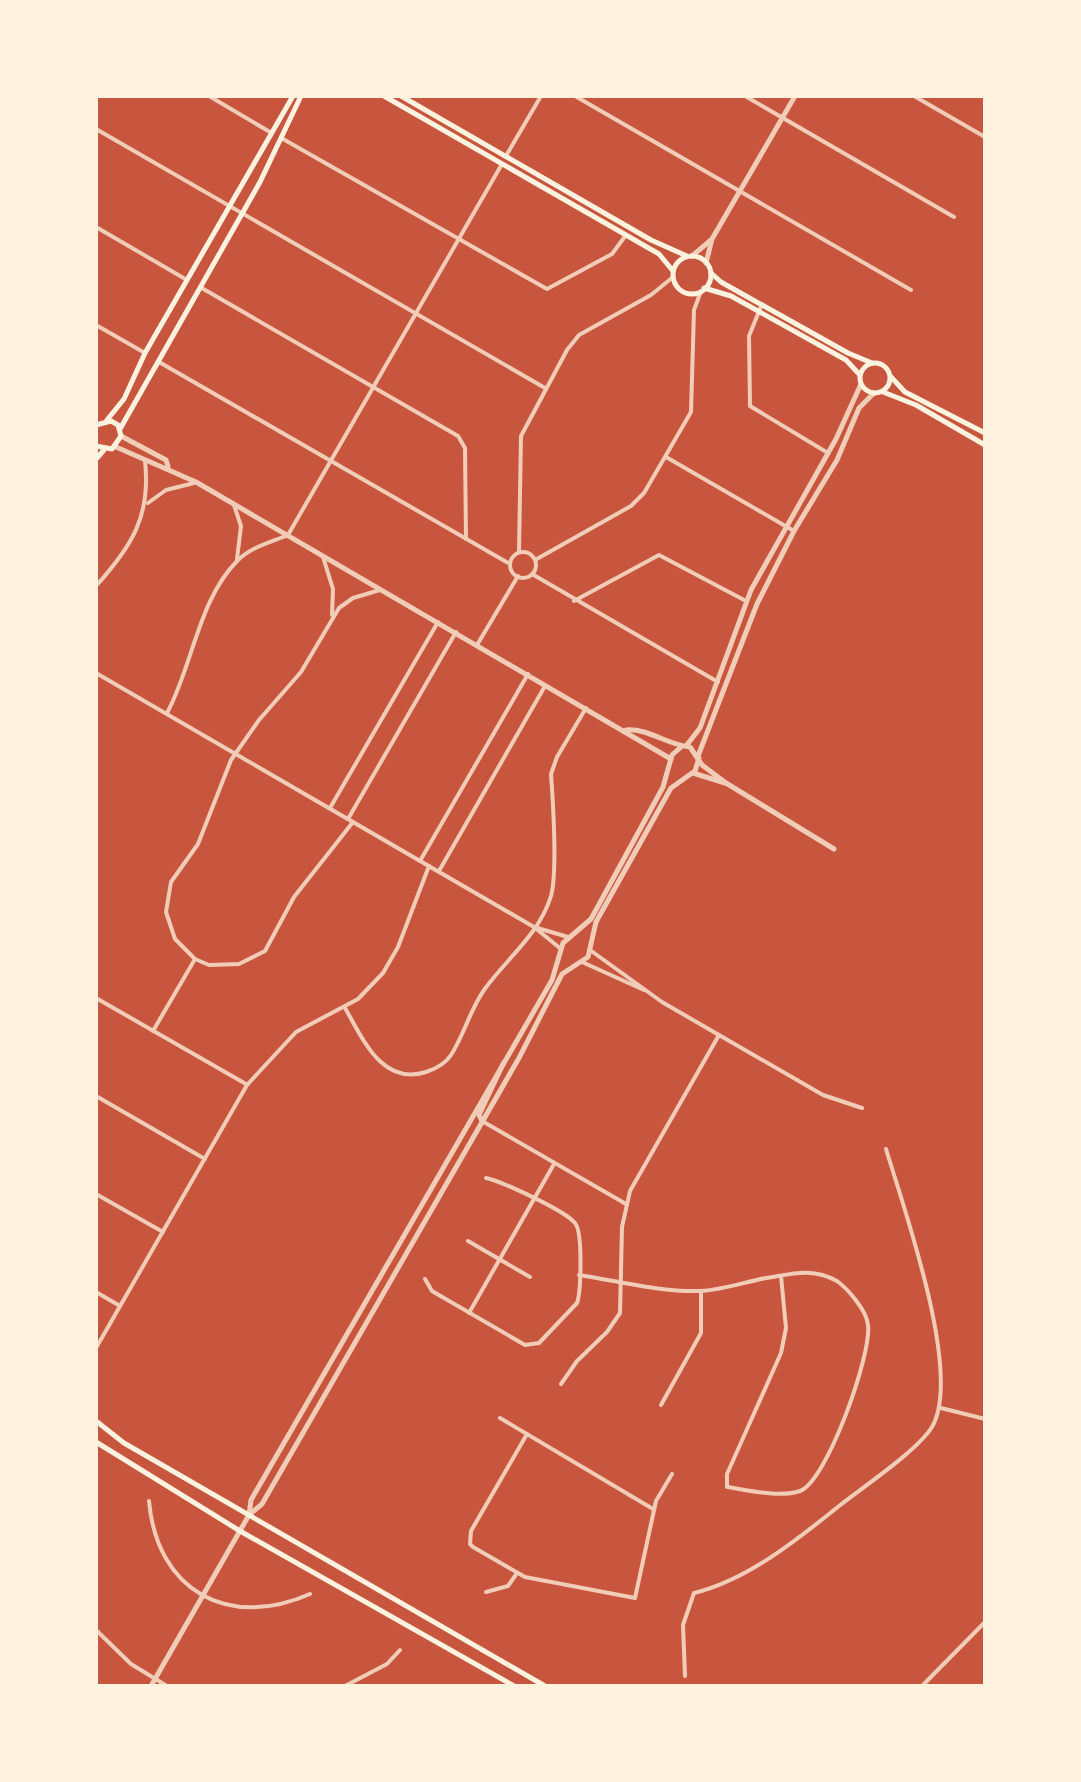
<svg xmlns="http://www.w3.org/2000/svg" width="1081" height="1782" font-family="Inter,sans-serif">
  <rect width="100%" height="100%" fill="#c8553d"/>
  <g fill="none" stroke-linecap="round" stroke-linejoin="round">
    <g stroke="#f1ccb7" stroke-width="4">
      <path d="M209,96l61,36"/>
      <path d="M575,96l336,194"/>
      <path d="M745,96l209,121"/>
      <path d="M914,96l71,41"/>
      <path d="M96,129l449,259"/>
      <path d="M283,139l264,150 65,-35 14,-19"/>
      <path d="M506,156l35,-60"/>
      <path d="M96,227l91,53"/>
      <path d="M200,287l258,149 7,12 1,91"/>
      <path d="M762,304l-13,32 1,70 78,47"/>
      <path d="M96,325l49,28"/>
      <path d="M159,362l351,202"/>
      <path d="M666,457l128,74"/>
      <path d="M148,503l18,-13 28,-7"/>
      <path d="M234,505l7,21 -4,33"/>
      <path d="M519,552l2,-116 46,-86 12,-15 72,-40 22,-18"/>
      <circle cx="523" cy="565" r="13"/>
      <path d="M323,557l10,32 -1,26"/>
      <path d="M535,560l96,-54 13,-13 47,-81 3,-102 7,-19"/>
      <path d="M532,574l186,108"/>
      <path d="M96,586c36,-40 55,-70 49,-125"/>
      <path d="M574,601l85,-46 87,46"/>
      <path d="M477,645l41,-69"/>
      <path d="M96,673l438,254 27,22"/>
      <path d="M167,713c26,-48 31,-113 71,-153 13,-13 33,-18 50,-25l214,-371"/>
      <path d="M330,808l108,-186"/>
      <path d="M348,819l108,-187"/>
      <path d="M353,822l-59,75 -29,54 -26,13 -30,1 -14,-6 -20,-20 -9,-27 5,-30 27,-38 33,-84 28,-40 42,-48 38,-64 14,-10 27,-8"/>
      <path d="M420,861l108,-187"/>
      <path d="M439,871l106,-185"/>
      <path d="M534,927l34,10"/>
      <path d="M590,950l72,52 57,33 104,60 39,13"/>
      <path d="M582,962l62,28"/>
      <path d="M96,998l150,86"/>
      <path d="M345,1008c18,31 37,78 81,64 9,-3 20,-9 25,-17 13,-20 19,-45 33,-65 22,-31 55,-55 67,-94 7,-26 2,-93 0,-122l6,-17 29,-49"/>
      <path d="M153,1031l42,-72"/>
      <path d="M96,1096l109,63"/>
      <path d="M482,1121l144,83"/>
      <path d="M96,1194l67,38"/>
      <path d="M468,1241l62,36"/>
      <path d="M579,1275c39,6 80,17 121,16 21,-1 45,-9 66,-13 26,-4 46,-11 71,3 11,8 30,30 31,44 4,29 -41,156 -68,166 -21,7 -52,-1 -73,-4v-13l54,-121 5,-25 -5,-52"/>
      <path d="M425,1279l7,12 93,54 14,-2 38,-40c4,-11 6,-71 -2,-80 -11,-13 -72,-41 -89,-45"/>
      <path d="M96,1292l24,14"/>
      <path d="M469,1313l85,-149"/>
      <path d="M96,1348l151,-263 49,-53 62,-33 25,-26 15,-26 31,-81"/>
      <path d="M561,1384l16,-23 30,-29 13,-19 2,-86 8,-36 89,-156"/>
      <path d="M661,1405l40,-72v-42"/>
      <path d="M941,1408l44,11"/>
      <path d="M500,1418l153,91"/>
      <path d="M527,1434l-56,97 -1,13 3,3 52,30 110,21 21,-97 16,-27"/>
      <path d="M149,1501c8,90 79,129 161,93"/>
      <path d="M486,1592l22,-6 9,-13"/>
      <path d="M96,1630l35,34 36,22"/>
      <path d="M685,1676l-2,-51 11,-32c53,-13 103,-53 145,-87 24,-19 78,-55 93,-79 31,-53 -28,-218 -46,-278"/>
      <path d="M345,1686l42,-22 13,-14"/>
      <path d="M922,1686l63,-64"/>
    </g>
    <g stroke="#f1ccb7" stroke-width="5">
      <path d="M692,256l19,-16"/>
      <path d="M706,263l6,-24 83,-143"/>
      <path d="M121,436l45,24 2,6"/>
      <path d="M116,447l80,35 475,277"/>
      <path d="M626,730c22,-2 42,15 64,17l12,18 24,18 108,66"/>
      <path d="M686,746l14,-18 51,-138 85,-151 25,-55"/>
      <path d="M698,756l59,-152 37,-73 43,-71 22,-52 15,-15"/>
      <path d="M693,773l32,10"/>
      <path d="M482,1121l-3,-6 25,-53"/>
      <path d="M249,1515l2,-15 301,-520 11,-37 28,-24 72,-132 9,-32 9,-8"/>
      <path d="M151,1686l98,-171 13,-11 257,-446 43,-84 26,-17 8,-35 75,-134 24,-17 4,-13"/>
    </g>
    <g stroke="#fff3e0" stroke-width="5">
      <path d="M384,96l275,158 14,17"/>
      <path d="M401,96l250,144 36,16"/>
      <circle cx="692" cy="275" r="19"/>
      <path d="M711,273l10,9 127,71 24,10"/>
      <path d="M704,288l27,8 115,64 14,15"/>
      <circle cx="875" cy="378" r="15"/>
      <path d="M891,377l14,15 80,41"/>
      <path d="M883,392l33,13 69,40"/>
      <path d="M107,420l17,-21 21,-46 148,-257"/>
      <path d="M96,425l15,-4 7,4 3,11 -9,13 -16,-3"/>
      <path d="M120,429l140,-247 41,-86"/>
      <path d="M96,459l8,-9"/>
      <path d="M96,1421l28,22 421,243"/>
      <path d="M96,1442l144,89 274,155"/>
    </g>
  </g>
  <rect width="1081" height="1782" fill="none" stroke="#fff3e0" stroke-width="196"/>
</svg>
